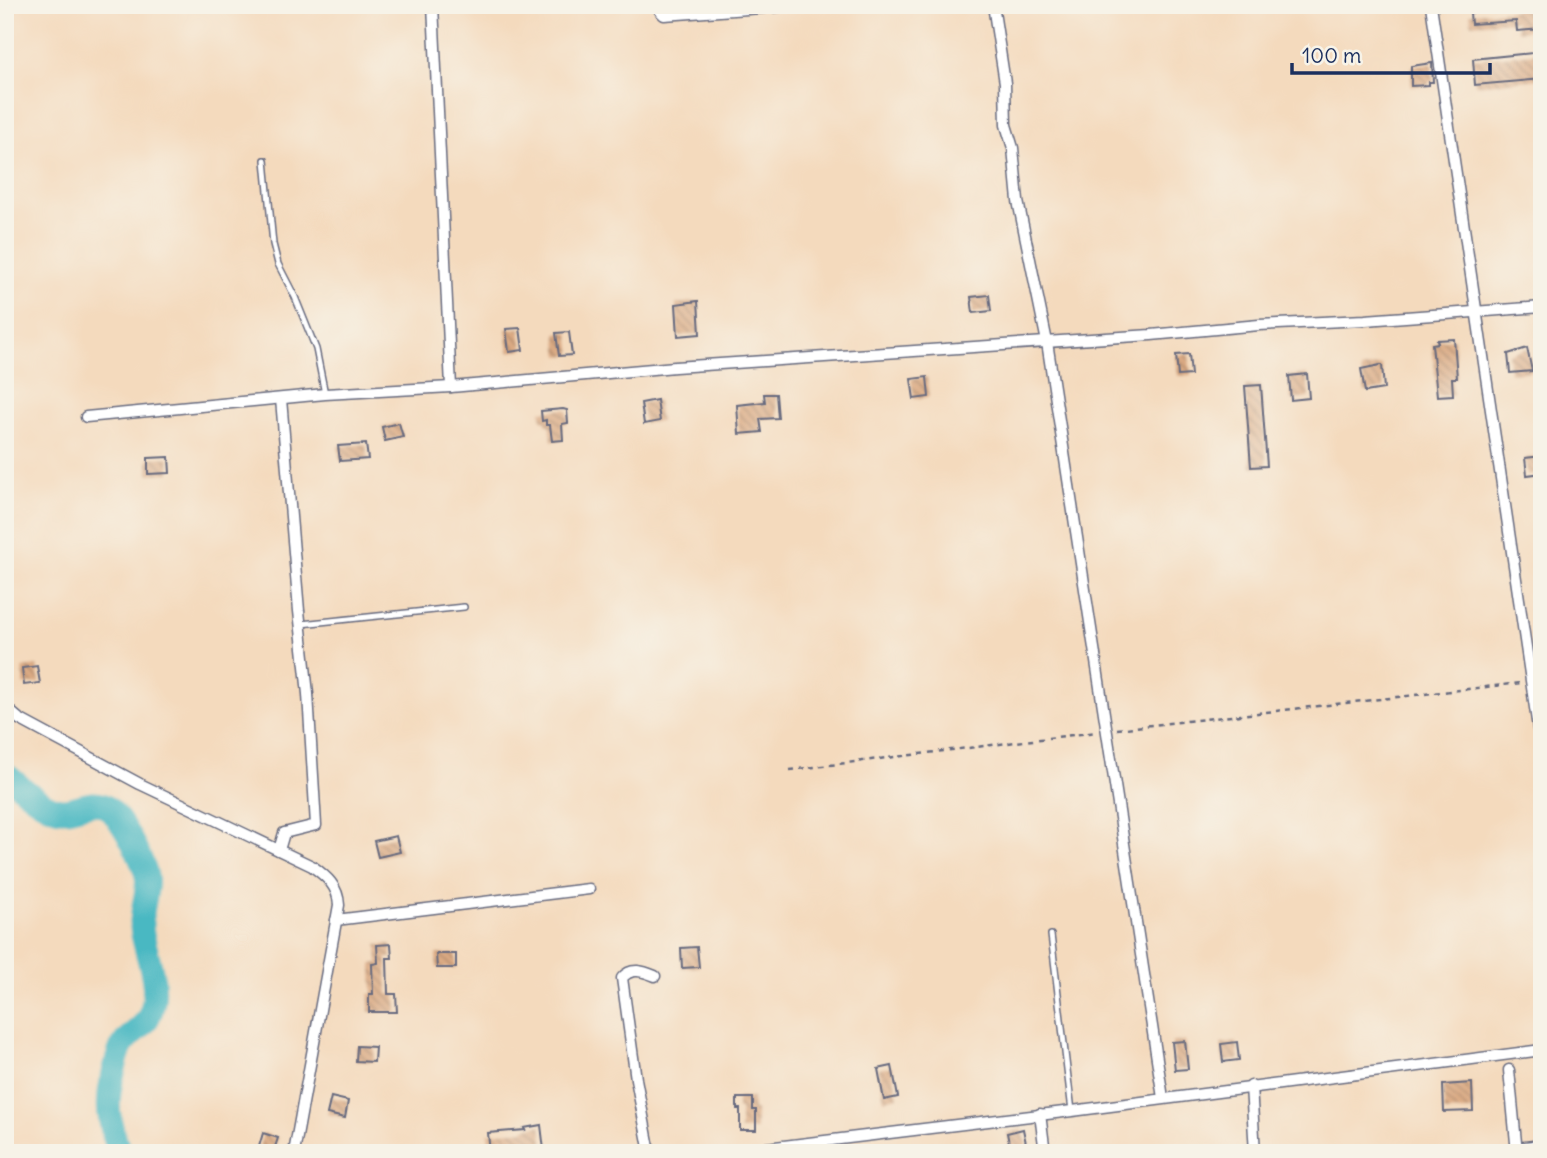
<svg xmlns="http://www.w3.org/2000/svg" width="1547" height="1158" font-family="Delius,sans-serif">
  <defs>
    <pattern id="building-back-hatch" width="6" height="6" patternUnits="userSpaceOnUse" patternTransform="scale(1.75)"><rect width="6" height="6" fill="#dbaa83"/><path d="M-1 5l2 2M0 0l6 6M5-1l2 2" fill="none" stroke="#b18b6e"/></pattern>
  </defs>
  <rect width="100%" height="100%" fill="#f7f3e8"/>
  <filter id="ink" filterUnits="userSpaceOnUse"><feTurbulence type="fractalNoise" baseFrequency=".0143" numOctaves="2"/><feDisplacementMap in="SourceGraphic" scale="14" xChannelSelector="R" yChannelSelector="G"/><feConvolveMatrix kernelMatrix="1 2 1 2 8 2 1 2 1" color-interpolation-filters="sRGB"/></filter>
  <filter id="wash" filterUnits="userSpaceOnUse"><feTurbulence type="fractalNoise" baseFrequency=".00686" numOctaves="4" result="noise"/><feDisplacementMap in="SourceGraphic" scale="28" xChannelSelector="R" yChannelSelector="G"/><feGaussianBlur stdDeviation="1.57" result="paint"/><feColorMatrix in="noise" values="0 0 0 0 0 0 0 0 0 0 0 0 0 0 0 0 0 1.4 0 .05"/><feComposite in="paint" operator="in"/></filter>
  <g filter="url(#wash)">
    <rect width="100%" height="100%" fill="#f4dabd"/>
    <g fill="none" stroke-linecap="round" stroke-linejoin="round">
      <path stroke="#49b8c2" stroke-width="24" d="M5,774c15,11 34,31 53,35 18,4 33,-14 51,0 13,11 36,54 38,70 1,17 -8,35 -5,52 4,24 16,49 11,73 -5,25 -19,24 -31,42 -4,7 -6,16 -8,25 -9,31 -6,52 6,82"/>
    </g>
    <g id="blocks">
      <g fill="url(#building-back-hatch)">
        <path d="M1542,6v23l-25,2 -1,-10 -45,3 -1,-11 45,-3v-2z"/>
        <path d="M1542,52v27l-67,6 -2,-26z"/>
        <path d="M1432,63l1,19h-4v3l-18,1v-20z"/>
        <path d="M989,295l2,16 -18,2 -2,-16z"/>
        <path d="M698,301l2,33 -22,2 -2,-32z"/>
        <path d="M520,328l3,22 -14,2 -3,-23z"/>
        <path d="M569,332l3,23 -13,1 -3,-23z"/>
        <path d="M1454,339l3,39h-5l1,17 -16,1 -5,-52 6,-1 -1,-3z"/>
        <path d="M1527,348l5,23 -22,2 -2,-19z"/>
        <path d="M1189,354l2,21 -13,1 -2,-21z"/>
        <path d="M1380,365h2l2,24 -19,3 -4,-23z"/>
        <path d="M1307,374l2,24 -18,2 -2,-24z"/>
        <path d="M927,377l2,20 -15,2 -3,-20z"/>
        <path d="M1261,385l6,81 -16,1 -6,-81z"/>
        <path d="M764,394h12l2,24 -18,1 2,13 -23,2 -2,-29 28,-3z"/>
        <path d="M657,400l3,21 -16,3 -3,-21z"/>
        <path d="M563,409l4,1 1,13 -6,1 1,16 -11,1 -2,-16h-4v-5l-4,1 -1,-10z"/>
        <path d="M399,423l4,14 -18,4 -3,-14z"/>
        <path d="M366,444l2,15 -28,2 -2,-15z"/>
        <path d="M1542,456v17l-15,2 -2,-17z"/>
        <path d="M169,457l1,16 -22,1v-16z"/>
        <path d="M37,666l3,17 -16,2 -2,-17z"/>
        <path d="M396,836l4,16 -22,5 -4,-16z"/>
        <path d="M391,944l1,14h-5l1,36h8l1,18h-28v-18h4l-1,-30 6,-1 -1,-18z"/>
        <path d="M697,947l2,20 -17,1 -1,-20z"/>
        <path d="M436,954h20v14h-19z"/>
        <path d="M1185,1041l3,28 -13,1 -3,-28z"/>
        <path d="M1237,1042l2,18 -16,2 -2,-18z"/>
        <path d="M357,1046l18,1 -1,15 -18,-1z"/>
        <path d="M892,1066l6,31 -14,3 -6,-31z"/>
        <path d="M1472,1083l1,28 -29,1 -1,-27z"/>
        <path d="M331,1097l17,4 -3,17 -18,-4z"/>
        <path d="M737,1098h16v12h3v20h-16v-21h-3z"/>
        <path d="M541,1125l3,25 -54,3 -2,-20 37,-3 -1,-2z"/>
        <path d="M1023,1129l5,24h-17l-4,-20z"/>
        <path d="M263,1133l15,5 -5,15 -15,-3z"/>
      </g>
    </g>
  </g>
  <g filter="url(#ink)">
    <use href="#blocks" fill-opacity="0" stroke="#676b7f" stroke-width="2"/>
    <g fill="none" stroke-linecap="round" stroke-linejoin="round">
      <defs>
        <g id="lane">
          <path d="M265,160l8,84 5,20 17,33 21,52 9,45"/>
          <path d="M301,624l163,-17"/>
          <path d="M1051,935l21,176"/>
        </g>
        <g id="street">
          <path d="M433,5l18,382"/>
          <path d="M660,5v6l4,4 137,-10"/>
          <path d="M993,5l12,78 1,42 7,23 5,53 29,141 116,756"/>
          <path d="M1431,5l111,750"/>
          <path d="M86,417l239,-23 126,-7 224,-20 476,-32 108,-10 106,-5 177,-13"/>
          <path d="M5,707l14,12 121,65 172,82c15,11 26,20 27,39l-45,248"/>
          <path d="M279,850l5,-17 32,-8 -8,-131 -9,-83 -18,-212"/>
          <path d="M336,920l253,-31"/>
          <path d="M1509,1070l8,83"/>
          <path d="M1251,1086l4,67"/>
          <path d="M1040,1114l5,39"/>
          <path d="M1516,1148l26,-3"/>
          <path d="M650,1153l-14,-74 -14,-101c9,-11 21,-7 33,-2"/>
          <path d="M725,1153l347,-42 470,-61"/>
        </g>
      </defs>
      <use href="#lane" stroke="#676b7f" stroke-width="8"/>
      <use href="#street" stroke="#676b7f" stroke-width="13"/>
      <g stroke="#676b7f" stroke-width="2.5" stroke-dasharray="5 5" stroke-linecap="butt">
        <path d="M1117,729l404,-46"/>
        <path d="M790,770l307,-38"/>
      </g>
      <use href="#lane" stroke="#fff" stroke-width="5"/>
      <use href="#street" stroke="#fff" stroke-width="10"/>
    </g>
  </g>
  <rect width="1547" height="1158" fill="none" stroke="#f7f3e8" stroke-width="28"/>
  <path d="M1292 63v10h198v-10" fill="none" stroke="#1b2f5e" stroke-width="3.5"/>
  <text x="1302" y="63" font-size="21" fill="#1b2f5e" stroke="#f7f3e8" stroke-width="5" paint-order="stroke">100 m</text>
</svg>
